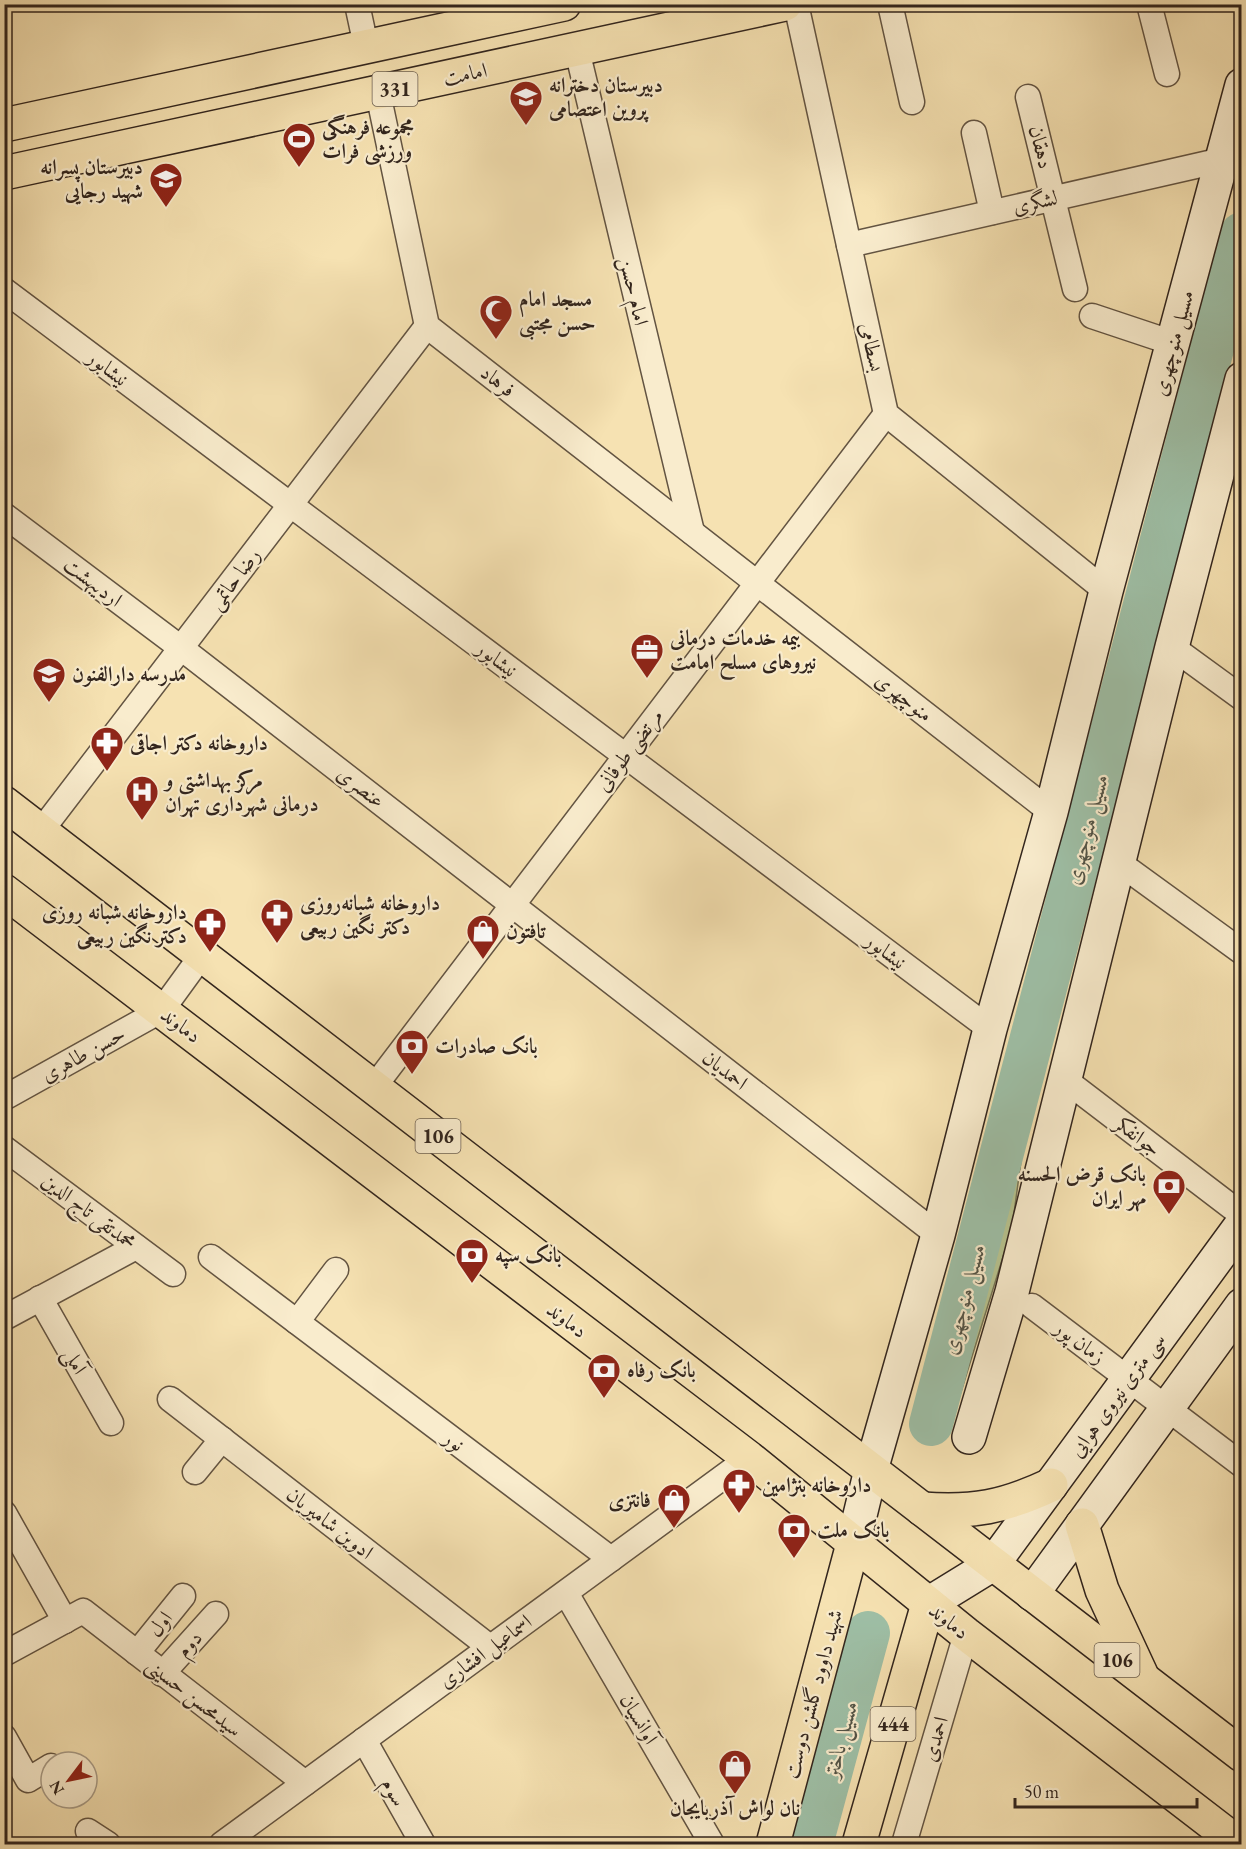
<svg xmlns="http://www.w3.org/2000/svg" width="1246" height="1849" font-family="'EB Garamond',Amiri,serif">
  <rect width="100%" height="100%" fill="#f6e2b2"/>
  <filter id="stains"><feTurbulence type="fractalNoise" baseFrequency=".00333" numOctaves="4"/><feColorMatrix values="0 0 0 0 .2 0 0 0 0 .09 0 0 0 0 .02 0 0 0 .5 -.17"/></filter>
  <radialGradient id="worn" r=".72"><stop offset=".6" stop-color="#630" stop-opacity="0"/><stop offset="1" stop-color="#630" stop-opacity=".3"/></radialGradient>
  <path fill="#b8c48f" stroke="#757456" stroke-width="1.5" d="M989,1128l35,11 -12,89 -65,209 -34,-18z"/>
  <g fill="none" stroke-linecap="round" stroke-linejoin="round">
    <g stroke="#9ebfa6" stroke-width="44">
      <path d="M931,1424l311,-1190"/>
      <path d="M811,1844l57,-211"/>
    </g>
    <defs>
      <g id="street">
        <path d="M357,4l9,42"/>
        <path d="M796,4l90,410 220,177"/>
        <path d="M890,4l22,98"/>
        <path d="M1149,4l18,70"/>
        <path d="M577,50l115,482"/>
        <path d="M378,93l49,233 624,486"/>
        <path d="M1028,97l47,192"/>
        <path d="M974,133l18,79"/>
        <path d="M849,245l373,-85"/>
        <path d="M4,290l986,739"/>
        <path d="M1092,316l81,27"/>
        <path d="M4,515l177,133 757,587"/>
        <path d="M1172,647l70,51"/>
        <path d="M41,831l386,-505"/>
        <path d="M1118,862l124,90"/>
        <path d="M1064,1079l178,136"/>
        <path d="M374,1087l512,-673"/>
        <path d="M4,1098l158,-88 40,-55"/>
        <path d="M4,1148l169,126"/>
        <path d="M211,1257l400,302"/>
        <path d="M40,1298l71,125"/>
        <path d="M1032,1306l210,159"/>
        <path d="M4,1318l132,-71"/>
        <path d="M297,1322l39,-52"/>
        <path d="M170,1399l321,249"/>
        <path d="M195,1472l27,-33"/>
        <path d="M4,1513l61,108"/>
        <path d="M566,1593l146,251"/>
        <path d="M137,1653l46,-57"/>
        <path d="M4,1654l79,-43 222,172"/>
        <path d="M162,1674l54,-60"/>
        <path d="M4,1737l24,43 23,-14"/>
        <path d="M364,1740l59,104"/>
        <path d="M88,1831l20,13"/>
        <path d="M222,1844l527,-386"/>
        <path d="M904,1844l62,-210"/>
      </g>
      <g id="secondary">
        <path d="M969,1437l43,-145 160,-645 70,-268"/>
        <path d="M853,1544l18,-74 67,-235 52,-206 61,-217 55,-221 136,-506"/>
        <path d="M1032,1594l210,-289"/>
        <path d="M928,1604l65,-40 249,-340"/>
      </g>
      <g id="primary">
        <path d="M4,125l560,-121"/>
        <path d="M4,173l781,-169"/>
        <path d="M4,803l1238,952"/>
        <path d="M4,891l745,567 217,176 273,210"/>
        <path d="M922,1509c51,4 82,-2 129,-24"/>
        <path d="M1082,1525l20,65 39,84"/>
        <path d="M773,1844l80,-300"/>
        <path d="M859,1844l69,-240"/>
      </g>
    </defs>
    <use href="#street" stroke="#635442" stroke-width="27"/>
    <use href="#secondary" stroke="#32251d" stroke-width="36"/>
    <use href="#primary" stroke="#32251d" stroke-width="36"/>
    <use href="#street" stroke="#f9eccd" stroke-width="24"/>
    <use href="#secondary" stroke="#f9eccd" stroke-width="33"/>
    <use href="#primary" stroke="#f6e2b2" stroke-width="33"/>
  </g>
  <defs>
    <symbol id="school-pin" viewBox="-11 -11 22 30"><path d="M0 17L-7.5 6A9.5 9.5 0 1 1 7.5 6Z" fill="#8f2418" stroke="#f9eccd"/><path d="M0-5L7-2L0 1L-7-2ZM-4 1L0 2.5L4 1V4Q0 6-4 4Z" fill="#fff"/></symbol>
    <symbol id="stadium-pin" viewBox="-11 -11 22 30"><path d="M0 17L-7.5 6A9.5 9.5 0 1 1 7.5 6Z" fill="#8f2418" stroke="#f9eccd"/><path d="M0-5a6.5 5 0 1 0 0 10a6.5 5 0 1 0 0-10ZM-3.5-1.8h7v3.6h-7Z" fill="#fff"/></symbol>
    <symbol id="mosque-pin" viewBox="-11 -11 22 30"><path d="M0 17L-7.5 6A9.5 9.5 0 1 1 7.5 6Z" fill="#8f2418" stroke="#f9eccd"/><path d="M3.5-4.9A6 6 0 1 0 3.5 4.9A5 5 0 1 1 3.5-4.9Z" fill="#fff"/></symbol>
    <symbol id="office-pin" viewBox="-11 -11 22 30"><path d="M0 17L-7.5 6A9.5 9.5 0 1 1 7.5 6Z" fill="#8f2418" stroke="#f9eccd"/><path d="M-6-3h4V-5.5h4V-3h4V5H-6ZM-1-4.5V-3h2v-1.5ZM-6 0V1H6V0Z" fill="#fff"/></symbol>
    <symbol id="pharmacy-pin" viewBox="-11 -11 22 30"><path d="M0 17L-7.5 6A9.5 9.5 0 1 1 7.5 6Z" fill="#8f2418" stroke="#f9eccd"/><path d="M-2-6h4v4h4v4h-4v4h-4v-4h-4v-4h4Z" fill="#fff"/></symbol>
    <symbol id="hospital-pin" viewBox="-11 -11 22 30"><path d="M0 17L-7.5 6A9.5 9.5 0 1 1 7.5 6Z" fill="#8f2418" stroke="#f9eccd"/><path d="M-5-5h3v3.5h4V-5h3V5h-3V1.5h-4V5h-3Z" fill="#fff"/></symbol>
    <symbol id="shop-pin" viewBox="-11 -11 22 30"><path d="M0 17L-7.5 6A9.5 9.5 0 1 1 7.5 6Z" fill="#8f2418" stroke="#f9eccd"/><path d="M-5-2.5h2.3a2.7 3.5 0 0 1 5.4 0H5L5.5 6h-11ZM-1.5-2.5h3a1.5 2.3 0 0 0-3 0Z" fill="#fff"/></symbol>
    <symbol id="bank-pin" viewBox="-11 -11 22 30"><path d="M0 17L-7.5 6A9.5 9.5 0 1 1 7.5 6Z" fill="#8f2418" stroke="#f9eccd"/><path d="M-6-4H6V4H-6ZM0-2.3a2.3 2.3 0 1 0 0 4.6a2.3 2.3 0 1 0 0-4.6Z" fill="#fff"/></symbol>
  </defs>
  <g fill-rule="evenodd">
    <use href="#school-pin" x="507" y="78" width="38" height="52"/>
    <use href="#stadium-pin" x="280" y="120" width="38" height="52"/>
    <use href="#school-pin" x="147" y="160" width="38" height="52"/>
    <use href="#mosque-pin" x="477" y="292" width="38" height="52"/>
    <use href="#office-pin" x="628" y="631" width="38" height="52"/>
    <use href="#school-pin" x="30" y="655" width="38" height="52"/>
    <use href="#pharmacy-pin" x="88" y="724" width="38" height="52"/>
    <use href="#hospital-pin" x="123" y="773" width="38" height="52"/>
    <use href="#pharmacy-pin" x="258" y="896" width="38" height="52"/>
    <use href="#pharmacy-pin" x="191" y="905" width="38" height="52"/>
    <use href="#shop-pin" x="464" y="912" width="38" height="52"/>
    <use href="#bank-pin" x="393" y="1027" width="38" height="52"/>
    <use href="#bank-pin" x="1150" y="1167" width="38" height="52"/>
    <use href="#bank-pin" x="453" y="1236" width="38" height="52"/>
    <use href="#bank-pin" x="585" y="1351" width="38" height="52"/>
    <use href="#pharmacy-pin" x="720" y="1466" width="38" height="52"/>
    <use href="#shop-pin" x="655" y="1481" width="38" height="52"/>
    <use href="#bank-pin" x="775" y="1511" width="38" height="52"/>
    <use href="#shop-pin" x="716" y="1747" width="38" height="52"/>
  </g>
  <g text-anchor="middle" stroke-width="4.5" stroke-linejoin="round" paint-order="stroke">
    <g fill="#f9eccd" stroke="#6e6152" stroke-width="1.5">
      <rect x="372.5" y="72" width="45" height="34" rx="4.5"/>
      <rect x="415.5" y="1119" width="45" height="34" rx="4.5"/>
      <rect x="1094.5" y="1643" width="45" height="34" rx="4.5"/>
      <rect x="870.5" y="1707" width="45" height="34" rx="4.5"/>
    </g>
    <g font-size="20" font-weight="bold" fill="#32251d">
      <text x="395" y="96">331</text>
      <text x="438" y="1143">106</text>
      <text x="1117" y="1667">106</text>
      <text x="893" y="1731">444</text>
    </g>
    <g font-size="21" fill="#32251d" stroke="#f9eccd">
      <text transform="translate(465 74) rotate(-12)" y="7">امامت</text>
      <text transform="translate(1041 147) rotate(76)" y="7">دهقان</text>
      <text transform="translate(1035 202) rotate(-13)" y="7">لشگری</text>
      <text transform="translate(634 291) rotate(77)" y="7">امام حسن</text>
      <text transform="translate(1173 343) rotate(-75)" y="7">مسیل منوچهری</text>
      <text transform="translate(872 347) rotate(78)" y="7">بسطامی</text>
      <text transform="translate(108 368) rotate(37)" y="7">نیشابور</text>
      <text transform="translate(498 381) rotate(38)" y="7">فرهاد</text>
      <text transform="translate(234 579) rotate(-53)" y="7">رضا حاتمی</text>
      <text transform="translate(93 582) rotate(37)" y="7">اردیبهشت</text>
      <text transform="translate(497 659) rotate(37)" y="7">نیشابور</text>
      <text transform="translate(904 697) rotate(38)" y="7">منوچهری</text>
      <text transform="translate(629 750) rotate(-53)" y="7">مرتضی طوفانی</text>
      <text transform="translate(361 787) rotate(38)" y="7">عنصری</text>
      <text transform="translate(886 951) rotate(37)" y="7">نیشابور</text>
      <text transform="translate(181 1025) rotate(37)" y="7">دماوند</text>
      <text transform="translate(83 1054) rotate(-29)" y="7">حسن طاهری</text>
      <text transform="translate(725 1070) rotate(38)" y="7">احمدیان</text>
      <text transform="translate(1138 1136) rotate(37)" y="7">جوانفکر</text>
      <text transform="translate(89 1211) rotate(37)" y="7">محمدتقی تاج الدین</text>
      <text transform="translate(567 1320) rotate(37)" y="7">دماوند</text>
      <text transform="translate(1080 1342) rotate(37)" y="7">زمان پور</text>
      <text transform="translate(75 1361) rotate(60)" y="7">آملی</text>
      <text transform="translate(1117 1395) rotate(-54)" y="7">سی متری نیروی هوایی</text>
      <text transform="translate(454 1441) rotate(37)" y="7">نور</text>
      <text transform="translate(330 1523) rotate(38)" y="7">ادوین شامیریان</text>
      <text transform="translate(949 1621) rotate(38)" y="7">دماوند</text>
      <text transform="translate(160 1624) rotate(-52)" y="7">اول</text>
      <text transform="translate(189 1644) rotate(-48)" y="7">دوم</text>
      <text transform="translate(485 1651) rotate(-36)" y="7">اسماعیل افشاری</text>
      <text transform="translate(813 1694) rotate(-75)" y="7">شهید داوود گلشن دوست</text>
      <text transform="translate(194 1697) rotate(38)" y="7">سیدمحسن حسینی</text>
      <text transform="translate(639 1719) rotate(60)" y="7">آوانسیان</text>
      <text transform="translate(935 1739) rotate(-73)" y="7">احمدی</text>
      <text transform="translate(394 1792) rotate(61)" y="7">سوم</text>
    </g>
    <g font-size="21" font-weight="bold" fill="#32251d" stroke="#f9eccd" text-anchor="start">
      <text x="549" y="92">دبیرستان دخترانه<tspan x="549" dy="24">پروین اعتصامی</tspan></text>
      <text x="322" y="134">مجموعه فرهنگی<tspan x="322" dy="24">ورزشی فرات</tspan></text>
      <text x="143" y="174" text-anchor="end">دبیرستان پسرانه<tspan x="143" dy="24">شهید رجایی</tspan></text>
      <text x="519" y="306">مسجد امام<tspan x="519" dy="24">حسن مجتبی</tspan></text>
      <text x="670" y="645">بیمه خدمات درمانی<tspan x="670" dy="24">نیروهای مسلح امامت</tspan></text>
      <text x="72" y="681">مدرسه دارالفنون</text>
      <text x="130" y="750">داروخانه دکتر اجاقی</text>
      <text x="165" y="787">مرکز بهداشتی و<tspan x="165" dy="24">درمانی شهرداری تهران</tspan></text>
      <text x="300" y="910">داروخانه شبانه‌روزی<tspan x="300" dy="24">دکتر نگین ربیعی</tspan></text>
      <text x="187" y="919" text-anchor="end">داروخانه شبانه روزی<tspan x="187" dy="24">دکتر نگین ربیعی</tspan></text>
      <text x="506" y="938">تافتون</text>
      <text x="435" y="1053">بانک صادرات</text>
      <text x="1146" y="1181" text-anchor="end">بانک قرض الحسنه<tspan x="1146" dy="24">مهر ایران</tspan></text>
      <text x="495" y="1262">بانک سپه</text>
      <text x="627" y="1377">بانک رفاه</text>
      <text x="762" y="1492">داروخانه بنژامین</text>
      <text x="651" y="1507" text-anchor="end">فانتزی</text>
      <text x="817" y="1537">بانک ملت</text>
      <text x="735" y="1815" text-anchor="middle">نان لواش آذربایجان</text>
    </g>
    <g font-size="22" font-style="italic" fill="#525346" stroke="#f9eccd">
      <text transform="translate(1086 829) rotate(-75)" y="8">مسیل منوچهری</text>
      <text transform="translate(963 1299) rotate(-75)" y="8">مسیل منوچهری</text>
      <text transform="translate(840 1739) rotate(-75)" y="8">مسیل باختر</text>
    </g>
  </g>
  <rect width="1246" height="1849" fill="none" stroke="#f6e2b2" stroke-width="24"/>
  <rect x="6" y="6" width="1234" height="1837" fill="none" stroke="#32251d" stroke-width="3"/>
  <rect x="12" y="12" width="1222" height="1825" fill="none" stroke="#32251d" stroke-width="1.5"/>
  <g transform="translate(69 1780) rotate(238)"><circle r="28" fill="#f9eccd" stroke="#a99c87" stroke-width="1.5"/>
  <path d="M0-4.5L10 22L0 15L-10 22Z" fill="#8f2418"/>
  <text y="-9" font-size="16" font-weight="bold" text-anchor="middle" fill="#32251d">N</text>
  </g>
  <path d="M1015 1798v9h182v-9" fill="none" stroke="#32251d" stroke-width="3"/>
  <text x="1024" y="1798" font-size="18" fill="#32251d" stroke="#f9eccd" stroke-width="4.5" paint-order="stroke">50 m</text>
  <rect width="100%" height="100%" filter="url(#stains)"/>
  <rect width="100%" height="100%" fill="url(#worn)"/>
</svg>
